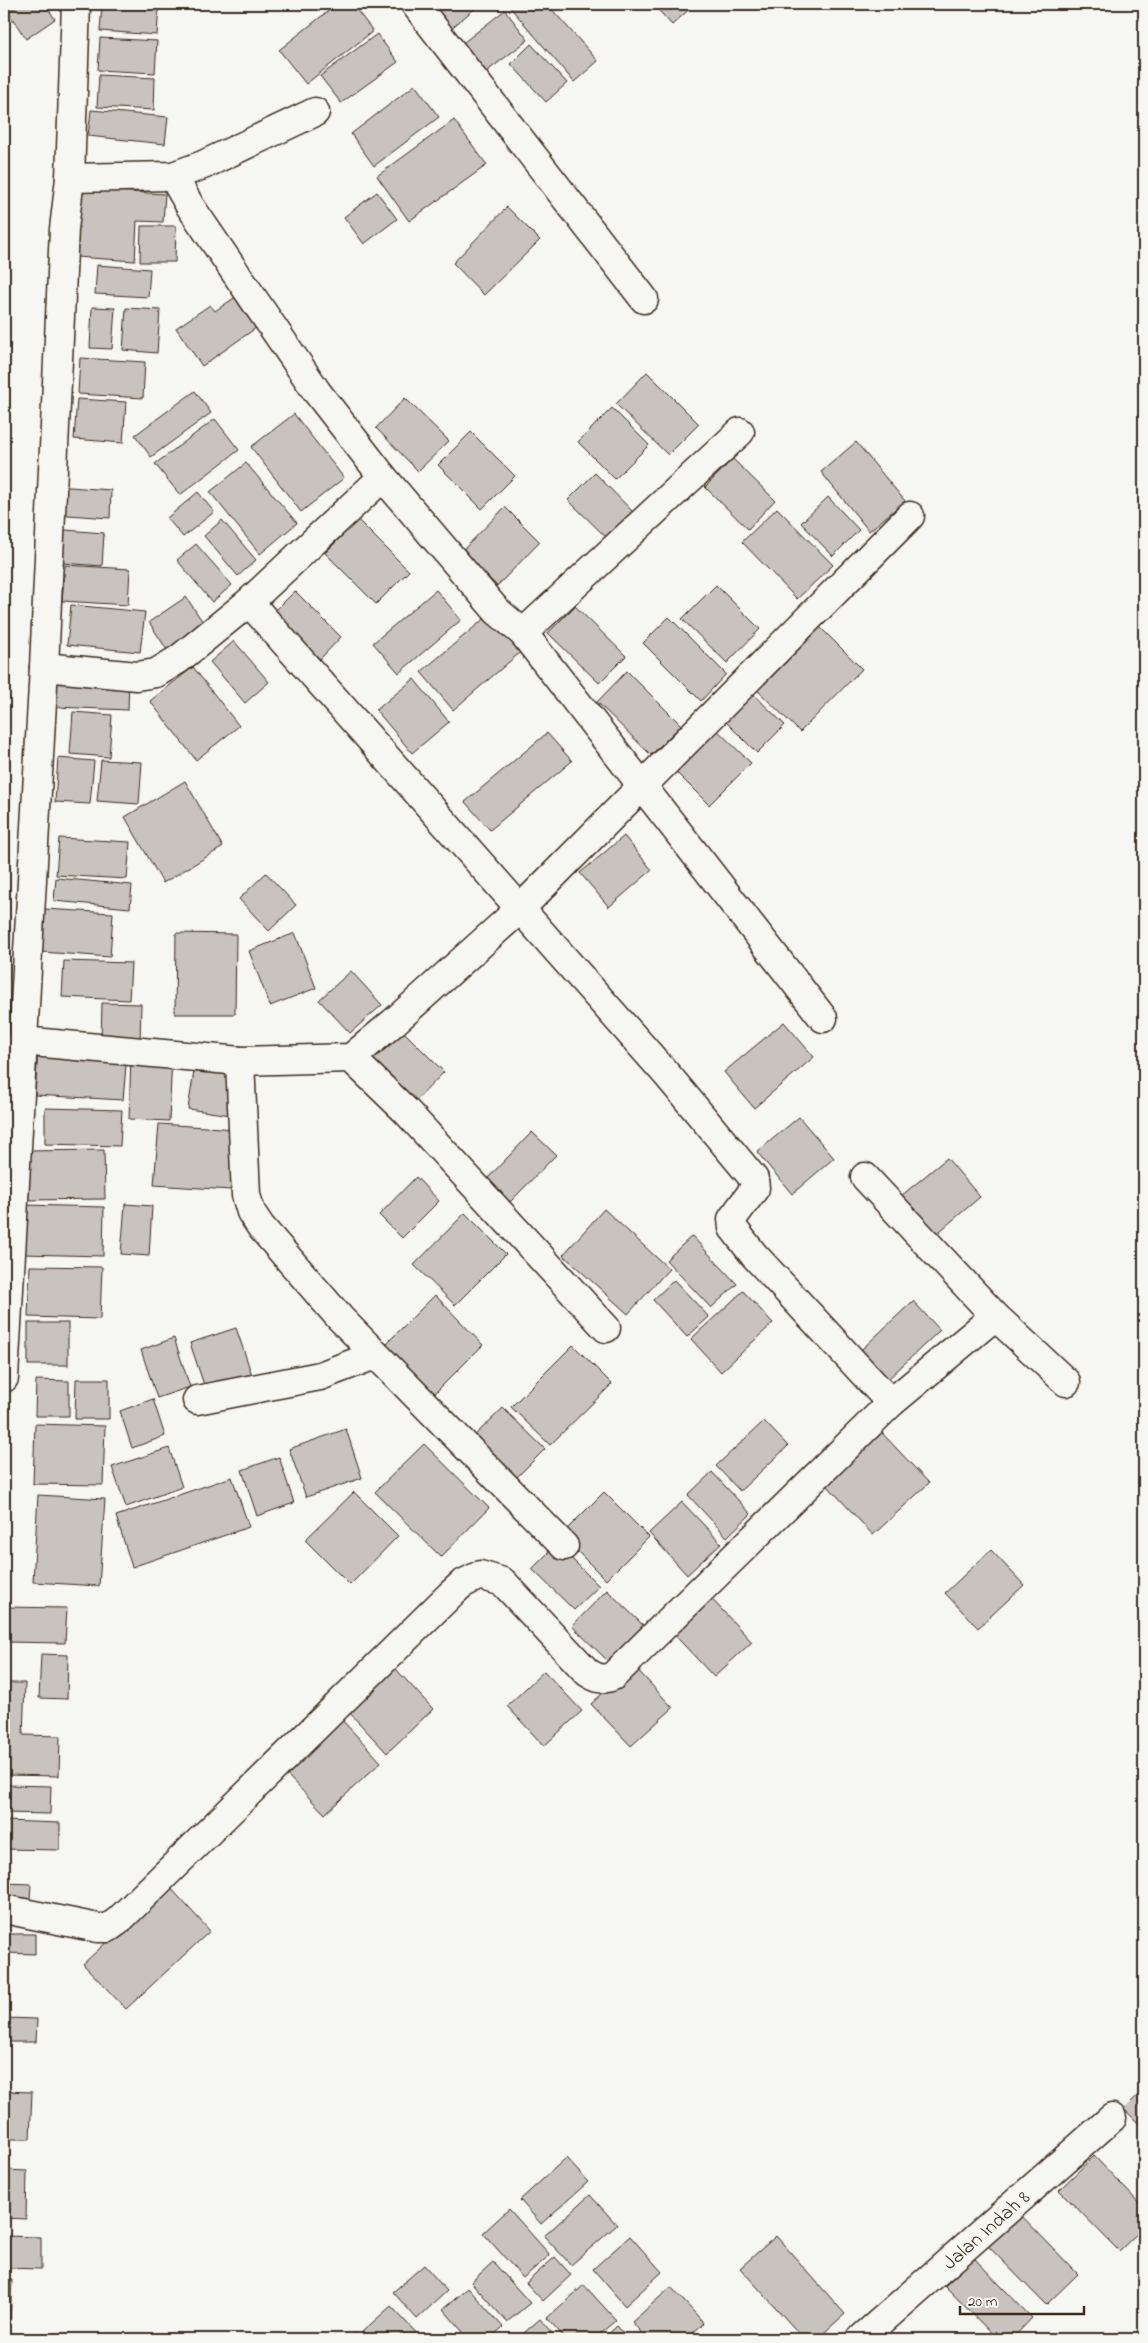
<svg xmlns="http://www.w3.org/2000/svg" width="1148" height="2343" font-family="'Indie Flower',sans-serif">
  <rect width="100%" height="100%" fill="#f6f6f2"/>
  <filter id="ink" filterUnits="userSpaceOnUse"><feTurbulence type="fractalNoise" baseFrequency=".02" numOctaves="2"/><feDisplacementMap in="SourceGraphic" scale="10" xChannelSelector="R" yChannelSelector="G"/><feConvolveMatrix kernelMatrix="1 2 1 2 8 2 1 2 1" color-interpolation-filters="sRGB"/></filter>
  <g filter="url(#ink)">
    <g fill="#c8c3be" stroke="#3b2a1e">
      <path d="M20,4h25l10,15 -29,20 -18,-27z"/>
      <path d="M102,4h57l-2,31 -57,-4z"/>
      <path d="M337,4h15l21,27 -67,53 -27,-34z"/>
      <path d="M424,4h56l-32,27z"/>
      <path d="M512,4h35l51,57 -24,21 -65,-76z"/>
      <path d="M653,4h42l-23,21z"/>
      <path d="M505,10l23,30 -46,35 -23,-29z"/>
      <path d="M377,34l21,28 -57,41 -21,-27z"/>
      <path d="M100,38l57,3 -2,32 -57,-3z"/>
      <path d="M531,44l36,39 -21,19 -35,-38z"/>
      <path d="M99,75l56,3 -1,32 -57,-3z"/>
      <path d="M415,85l24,32 -65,49 -23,-32z"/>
      <path d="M91,110l77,7 -3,27 -77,-8z"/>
      <path d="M454,120l33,45 -78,56 -32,-45z"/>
      <path d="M81,189l84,5 -2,28 -26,-1 -2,40 -59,-4z"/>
      <path d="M377,192l20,27 -33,25 -20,-27z"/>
      <path d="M507,207l33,33 -56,55 -31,-32z"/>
      <path d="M141,226h35l-1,36h-35z"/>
      <path d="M97,265l53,4 -2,28 -53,-3z"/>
      <path d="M243,292l20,31 -61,43 -26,-38 34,-23 5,6z"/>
      <path d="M92,307l23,1 -3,41 -22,-1z"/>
      <path d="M126,308l34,2 -3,43 -34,-3z"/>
      <path d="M80,358l65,4 -2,36 -65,-4z"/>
      <path d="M647,372l52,52 -31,31 -52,-51z"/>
      <path d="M195,391l16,22 -60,44 -16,-22z"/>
      <path d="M405,398l44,43 -31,30 -42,-43z"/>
      <path d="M77,399l49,3 -3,41 -49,-4z"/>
      <path d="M612,408l37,37 -34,34 -37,-37z"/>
      <path d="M294,414l50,64 -43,34 -50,-65z"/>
      <path d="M215,419l24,31 -59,45 -25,-31z"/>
      <path d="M471,432l44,44 -33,33 -44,-44z"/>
      <path d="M856,442l49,59 -36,30 -48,-59z"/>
      <path d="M733,459l42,41 -27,29 -43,-42z"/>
      <path d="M246,463l51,60 -37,31 -50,-62z"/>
      <path d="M595,473l40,41 -26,26 -41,-40z"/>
      <path d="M55,486l56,4 -1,28 -56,-4z"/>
      <path d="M198,492l16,20 -31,25 -16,-19z"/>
      <path d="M828,497l31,33 -26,26 -32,-33z"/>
      <path d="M505,507l35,35 -43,44 -35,-35z"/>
      <path d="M777,508l56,57 -36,34 -55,-57z"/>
      <path d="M222,520l34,40 -18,16 -34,-40z"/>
      <path d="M358,520l51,51 -33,33 -51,-51z"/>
      <path d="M52,529l52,4 -2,33 -52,-4z"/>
      <path d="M196,544l36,41 -20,17 -35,-42z"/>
      <path d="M65,565l65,4 -2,36 -66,-4z"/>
      <path d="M716,585l44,44 -33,34 -45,-44z"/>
      <path d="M436,590l25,30 -62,53 -26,-30z"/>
      <path d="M295,591l46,46 -21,22 -47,-46z"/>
      <path d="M186,597l21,31 -38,25 -20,-31z"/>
      <path d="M71,605l74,7 -5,40 -73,-7z"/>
      <path d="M575,606l51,50 -27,27 -51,-50z"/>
      <path d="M491,613l32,37 -70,60 -32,-38z"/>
      <path d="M669,617l57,57 -25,27 -58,-58z"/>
      <path d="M812,619l50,50 -62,63 -51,-50z"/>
      <path d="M234,641l35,41 -24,21 -35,-41z"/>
      <path d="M193,667l46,59 -43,34 -46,-59z"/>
      <path d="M627,671l54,54 -30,30 -54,-53z"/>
      <path d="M57,673l72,3 -1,34 -73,-3z"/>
      <path d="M414,679l35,43 -37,31 -36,-43z"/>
      <path d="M747,688l38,37 -28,28 -38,-38z"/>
      <path d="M73,712l39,3 -3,42 -39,-3z"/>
      <path d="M711,724l40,39 -42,42 -40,-40z"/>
      <path d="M547,733l25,28 -82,69 -25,-28z"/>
      <path d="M58,758l36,3 -4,43 -35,-2z"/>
      <path d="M101,760l41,2 -3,42 -42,-3z"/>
      <path d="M185,781l38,66 -60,36 -38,-66z"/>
      <path d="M624,836l28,34 -43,37 -29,-34z"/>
      <path d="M59,838l71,4 -3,37 -71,-4z"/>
      <path d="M266,873l30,32 -27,26 -30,-32z"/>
      <path d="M56,878l76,7 -2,23 -76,-7z"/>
      <path d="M44,909l69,4 -3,44 -69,-5z"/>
      <path d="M176,933l60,1 -1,80h-60z"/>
      <path d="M295,933l21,55 -46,18 -21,-55z"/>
      <path d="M64,961l67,2 -2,37 -67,-3z"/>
      <path d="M351,971l31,34 -32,28 -31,-33z"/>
      <path d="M102,1003l39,1 -1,39 -39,-1z"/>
      <path d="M784,1022l30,35 -60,51 -30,-36z"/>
      <path d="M396,1024l48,48 -35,36 -49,-48z"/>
      <path d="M38,1048l89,6 -4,46 -88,-5z"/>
      <path d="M131,1055l41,2 -3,64 -40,-2z"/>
      <path d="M196,1059l44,7 -9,49 -43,-6z"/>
      <path d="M45,1108l77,2 -2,36 -75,-2z"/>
      <path d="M799,1117l35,41 -42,36 -35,-42z"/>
      <path d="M159,1124l77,5 -5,61 -77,-5z"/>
      <path d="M532,1132l24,23 -47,48 -23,-23z"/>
      <path d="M104,1150l1,49 -81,1v-49z"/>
      <path d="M947,1158l33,39 -46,39 -33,-40z"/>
      <path d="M416,1177l23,24 -37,37 -23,-23z"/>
      <path d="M125,1204l27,2 -3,50 -28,-2z"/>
      <path d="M23,1205l81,2 -1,49 -81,-2z"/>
      <path d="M604,1209l65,60 -41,45 -65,-59z"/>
      <path d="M465,1213l41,41 -51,51 -41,-40z"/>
      <path d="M692,1236l45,48 -26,24 -45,-48z"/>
      <path d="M30,1266l72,1 -2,52 -72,-2z"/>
      <path d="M674,1280l35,37 -22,20 -34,-37z"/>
      <path d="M743,1291l30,32 -52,49 -30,-33z"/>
      <path d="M435,1295l48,50 -55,55 -49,-49z"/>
      <path d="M913,1301l27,29 -53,50 -27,-29z"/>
      <rect x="28" y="1323" width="40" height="42"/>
      <path d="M236,1328l16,47 -46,16 -16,-48z"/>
      <path d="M174,1338l16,49 -33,11 -16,-48z"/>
      <path d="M573,1345l39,39 -62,61 -39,-38z"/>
      <path d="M76,1379h33v40h-34z"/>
      <path d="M36,1380l33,1v35h-34z"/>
      <path d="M153,1399l12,37 -33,12 -12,-37z"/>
      <path d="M503,1408l42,41 -33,33 -42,-42z"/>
      <path d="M764,1421l24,25 -48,45 -24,-25z"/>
      <path d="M35,1424l70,2 -2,59 -70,-1z"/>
      <path d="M346,1429l16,49 -56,19 -17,-48z"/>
      <path d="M882,1433l47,50 -56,52 -46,-50z"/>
      <path d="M424,1444l65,64 -48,49 -66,-65z"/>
      <path d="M169,1448l13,39 -56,20 -14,-40z"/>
      <path d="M279,1457l15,46 -37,13 -15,-46z"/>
      <path d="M712,1472l39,42 -24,23 -39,-42z"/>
      <path d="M232,1477l17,50 -117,40 -16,-51z"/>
      <path d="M354,1492l44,44 -48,49 -45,-45z"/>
      <path d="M604,1492l45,45 -43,43 -45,-45z"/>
      <path d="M38,1495l67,4 -6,87 -66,-4z"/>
      <path d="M682,1502l39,41 -34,32 -38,-42z"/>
      <path d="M557,1544l42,42 -25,24 -42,-41z"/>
      <path d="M991,1550l33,35 -46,43 -33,-35z"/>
      <path d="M607,1590l38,37 -35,36 -38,-37z"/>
      <path d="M707,1594l45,48 -38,35 -45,-48z"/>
      <path d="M4,1607l63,1 -2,35 -61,-1z"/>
      <path d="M41,1654l27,1 -1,44 -28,-1z"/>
      <path d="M633,1665l40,43 -42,38 -40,-42z"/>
      <path d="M394,1667l39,42 -46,44 -40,-43z"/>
      <path d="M544,1671l38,40 -38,35 -37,-40z"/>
      <path d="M4,1683h21l-2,52 37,1 -1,40 -55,-1z"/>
      <path d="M341,1719l40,43 -56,52 -41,-42z"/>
      <path d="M4,1785l47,1 -1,28 -46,-1z"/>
      <path d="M4,1821l56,2v27l-56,-1z"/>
      <path d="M4,1883l27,1 -1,15 -26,-1z"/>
      <path d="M168,1885l42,46 -84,78 -43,-45z"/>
      <path d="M4,1934h31v20l-31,-1z"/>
      <path d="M4,2018l33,1 -1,23h-32z"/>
      <path d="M1144,2089v40l-20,-20z"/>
      <path d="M4,2091l28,1 -2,47h-26z"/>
      <path d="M1094,2156l50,52v19l-25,24 -60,-61z"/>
      <path d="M566,2158l22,24 -47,42 -21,-24z"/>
      <path d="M4,2170l23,1 -1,48 -22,-1z"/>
      <path d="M590,2195l27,30 -46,40 -27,-29z"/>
      <path d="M509,2209l41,46 -27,23 -40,-45z"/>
      <path d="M1017,2211l61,63 -32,31 -62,-63z"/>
      <path d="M4,2236l37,1v32l-37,-1z"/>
      <path d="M630,2236l32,36 -37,34 -32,-37z"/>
      <path d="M776,2236l69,78 -28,25h-13l-64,-71z"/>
      <path d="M555,2257l16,18 -28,26 -17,-18z"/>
      <path d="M974,2258l58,60 -20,21h-15l-52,-53z"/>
      <path d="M493,2262l37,41 -23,19 -36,-40z"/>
      <path d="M424,2265l23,26 -30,28 -24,-27z"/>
      <path d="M4,2279h8l-2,45h-6z"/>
      <path d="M584,2285l32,35 -22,19h-28l-19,-21z"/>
      <path d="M671,2287l33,36 -18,16h-39l-15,-17z"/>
      <path d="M468,2288l35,39 -14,12h-20l-26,-30z"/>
      <path d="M391,2306l31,33h-54l-6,-7z"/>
      <path d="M540,2319l17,20h-40z"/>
      <path d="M617,2326l12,13h-26z"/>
      <path d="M355,2334l4,5h-10z"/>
    </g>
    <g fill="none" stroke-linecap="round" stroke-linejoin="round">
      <defs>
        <g id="street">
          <path d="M415,4l229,295"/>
          <path d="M173,176l17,30 127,186 66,85"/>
          <path d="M70,178l103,-2 30,-11 112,-53"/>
          <path d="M249,602l134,-125 114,134 26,22 300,385"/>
          <path d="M523,633l217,-201"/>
          <path d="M44,667l93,9 19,-3 23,-14 70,-57 420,475 85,102 1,9 -23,31 1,9 21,27 137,148"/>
          <path d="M22,1041l218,20 111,-3 43,-36 127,-114 389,-392"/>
          <path d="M351,1058l55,53 200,217"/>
          <path d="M240,1061l6,134 5,17 10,15 79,91 224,228"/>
          <path d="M865,1177l130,139 71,66"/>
          <path d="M4,1378l40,-711 20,-438 6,-51 6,-174"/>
          <path d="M197,1400l123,-24 55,-21"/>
          <path d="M4,1909l94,19h10l10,-7 333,-327 11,-10 18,-9 23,7 84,90c9,6 15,9 26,4l278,-273 104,-87"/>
          <path id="s1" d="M861,2339l251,-221"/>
        </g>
      </defs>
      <use href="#street" stroke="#3b2a1e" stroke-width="31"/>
      <use href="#street" stroke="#f6f6f2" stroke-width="28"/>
    </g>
  </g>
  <g text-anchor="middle" stroke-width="4" stroke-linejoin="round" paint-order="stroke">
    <g font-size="20" fill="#3b2a1e" stroke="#f6f6f2">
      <text dy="7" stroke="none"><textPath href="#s1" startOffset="166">Jalan Indah 8</textPath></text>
    </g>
  </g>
  <rect width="1148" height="2343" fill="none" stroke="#f6f6f2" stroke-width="20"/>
  <rect x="10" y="10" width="1128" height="2323" fill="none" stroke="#3b2a1e" stroke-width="2" filter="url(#ink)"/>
  <path d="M960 2306v8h124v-8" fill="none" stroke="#3b2a1e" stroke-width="2.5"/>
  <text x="968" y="2306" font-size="15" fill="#3b2a1e" stroke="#f6f6f2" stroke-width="4" paint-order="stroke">20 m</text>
</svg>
